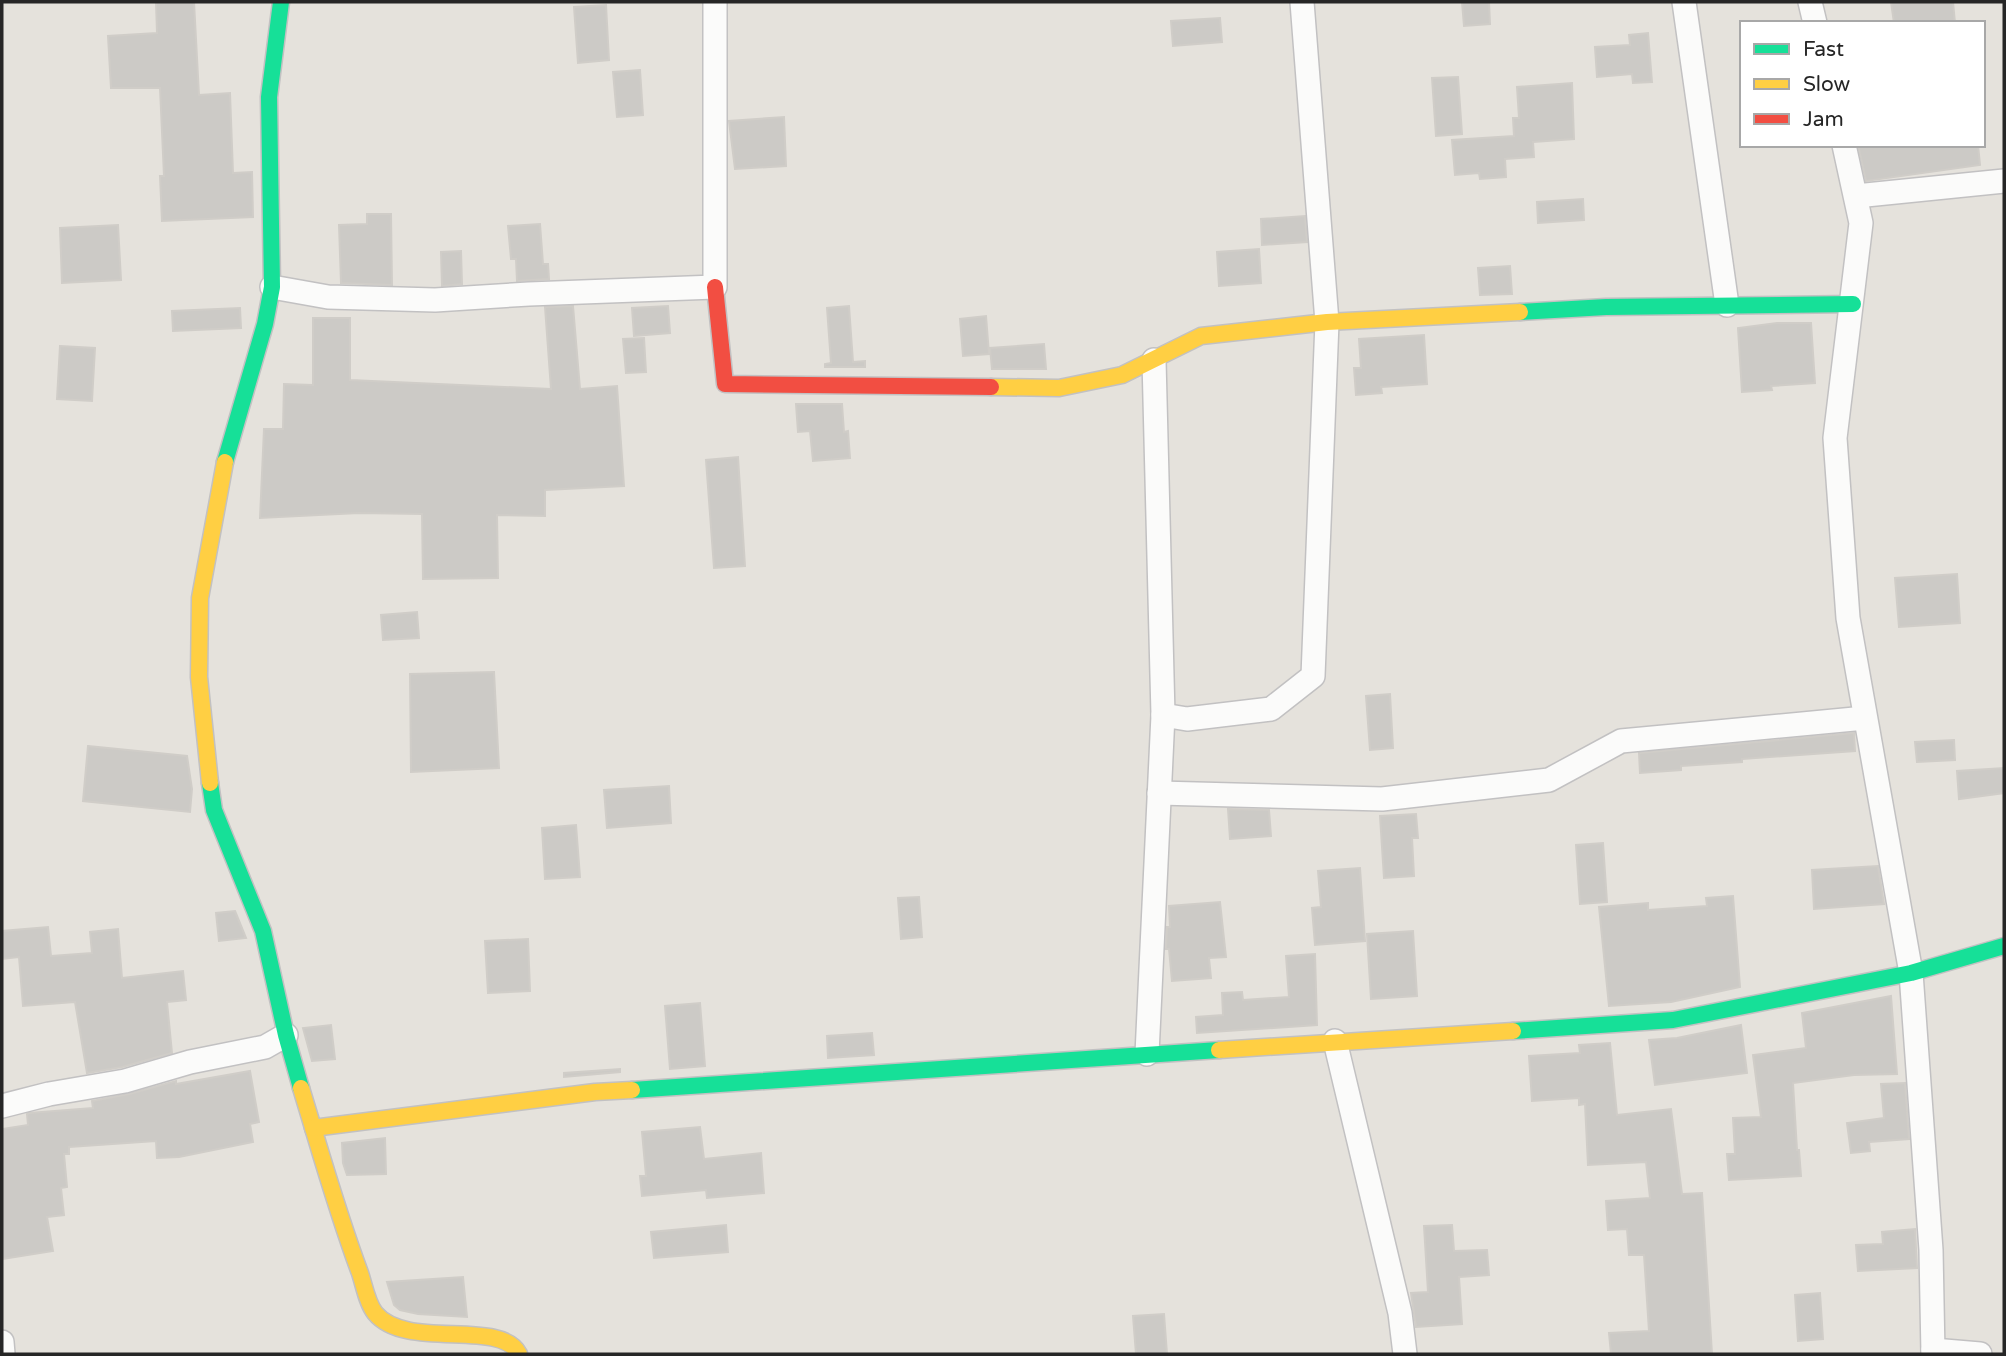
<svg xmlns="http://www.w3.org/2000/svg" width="2006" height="1356" font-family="'Varela Round',sans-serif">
  <rect width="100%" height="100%" fill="#e5e2dc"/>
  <g fill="#cccac6" stroke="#d0cdc8" stroke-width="2">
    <path d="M156,2h38l5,93 31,-2 3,80 19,-1 1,45 -91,4 -2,-45h4l-4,-88h-49l-3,-52 49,-3z"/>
    <path d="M1462,2h27l1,22 -26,2z"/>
    <path d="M1891,2h62l2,21h-61z"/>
    <path d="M606,5l3,55 -31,3 -4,-56z"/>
    <path d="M1220,18l2,24 -49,4 -2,-25z"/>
    <path d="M1648,33l4,49 -19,1 -1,-9 -35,3 -2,-30 35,-2 -1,-10z"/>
    <path d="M640,70l3,45 -26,2 -4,-45z"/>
    <path d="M1458,77l4,57 -26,2 -4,-58z"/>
    <path d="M1572,83l2,56 -41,3 1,15 -29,2 1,18 -26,2 -1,-6 -24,2 -3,-35 62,-4 -1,-18h6l-2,-31z"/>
    <path d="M784,117l2,49 -51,3 -6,-48z"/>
    <path d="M1858,145h120l2,20 -114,16z"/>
    <path d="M1583,199l1,21 -46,3 -1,-21z"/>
    <path d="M367,214h24l1,71 -51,-2 -2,-58 28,-1z"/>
    <path d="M1305,216l2,26 -45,3 -1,-26z"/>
    <path d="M540,224l3,40h5l1,15 -32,2 -1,-22h-5l-3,-33z"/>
    <path d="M118,225l3,55 -59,3 -2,-55z"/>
    <path d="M1259,249l2,34 -42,3 -2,-34z"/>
    <path d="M461,251l1,33 -20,2 -1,-34z"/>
    <path d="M1510,266l2,28 -32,1 -2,-27z"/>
    <path d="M573,306l7,83 37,-3 7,100 -79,4v26l-48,-1 1,63 -75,1 -1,-65 -63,-1 -99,5 4,-89h19l1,-45 29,1v-67h37v62l201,9 -6,-82z"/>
    <path d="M668,306l2,27 -36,3 -2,-28z"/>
    <path d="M849,306l4,56 12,-1v6h-40v-3l6,-1 -4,-55z"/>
    <path d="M240,308l1,20 -68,3 -1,-20z"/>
    <path d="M986,316l3,38 -26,2 -3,-37z"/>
    <path d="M1777,323h34l4,60 -44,3 1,4 -30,2 -4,-64z"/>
    <path d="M1424,335l3,49 -46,3 1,6 -26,2 -2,-27h7l-2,-29z"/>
    <path d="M644,338l2,34 -20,1 -3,-34z"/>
    <path d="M1044,344l2,25h-54l-2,-21z"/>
    <path d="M60,346l35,2 -3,53 -35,-2z"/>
    <path d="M796,404h46l2,28 4,-1 2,27 -37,3 -3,-30 -12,1z"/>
    <path d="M738,457l7,109 -31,2 -8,-108z"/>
    <path d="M1957,574l3,49 -61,4 -4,-49z"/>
    <path d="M417,612l2,26 -36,2 -2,-25z"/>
    <path d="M494,672l5,96 -88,4 -1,-98z"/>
    <path d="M1390,694l3,54 -23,2 -4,-54z"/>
    <path d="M1854,733l1,18 -113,8v3l-61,4v4l-41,3 -1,-20z"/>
    <path d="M1954,740l1,20 -38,2 -2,-20z"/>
    <path d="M88,746l99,10 5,33 -2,23 -107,-11z"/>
    <path d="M2004,768v25l-45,6 -2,-28z"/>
    <path d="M669,786l2,37 -64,5 -3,-38z"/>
    <path d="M1228,809l41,1 2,26 -41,3z"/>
    <path d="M1416,814l2,24h-6l2,38 -30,2 -4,-62z"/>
    <path d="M576,825l4,52 -35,2 -3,-51z"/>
    <path d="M1603,843l4,59 -27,2 -4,-59z"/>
    <path d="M1878,866l6,38 -70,5 -2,-39z"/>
    <path d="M1360,868l5,73 -50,4 -3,-37 9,-1 -3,-36z"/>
    <path d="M1733,896l7,91 -69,15 -62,4 -10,-99 49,-4v7l59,-4 -1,-8z"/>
    <path d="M919,897l3,40 -21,2 -3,-41z"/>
    <path d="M1220,902l6,55 -17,1 2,20 -39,3 -3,-32h-3l1,-22h3l-1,-21z"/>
    <path d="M235,911l11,27 -27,3 -3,-28z"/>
    <path d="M48,927l3,29 41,-3 -2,-21 28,-3 4,49 61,-7 3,29 -19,2 5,51 -50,14 -35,6 -12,-71 -52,4 -4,-49 -17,2v-28z"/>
    <path d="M1413,931l4,65 -46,3 -4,-65z"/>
    <path d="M528,939l2,52 -42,2 -3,-52z"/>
    <path d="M1315,954l2,71 -120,8 -1,-16 27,-2 -1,-22 20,-1 1,8 46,-3 -3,-41z"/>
    <path d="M1891,996l6,78 -43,1 -61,8 4,67h2l2,26 -72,4 -2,-26h8l-2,-36 28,-1 -8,-62 53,-7 -4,-35z"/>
    <path d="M700,1003l5,63 -35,3 -5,-63z"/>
    <path d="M331,1025l4,34 -23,2 -9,-33z"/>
    <path d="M1741,1025l6,48 -92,12 -6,-45 28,-2z"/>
    <path d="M872,1033l2,22 -46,3 -1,-22z"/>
    <path d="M1610,1043l7,72 54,-6 11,85 20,-1 10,161h-101l-2,-21 40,-2 -5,-76h-15l-2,-26 -19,1 -2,-29 44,-3 -4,-36 -58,3 -3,-61 -6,1v-7l-47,3 -3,-45 51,-3 -1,-8z"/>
    <path d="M620,1069v3l-56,5v-4z"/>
    <path d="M250,1071l9,51 -9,2 3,18 -74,15 -22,1 -1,-17 -87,6v7h-5l3,33 -6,1 3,27 -17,2 6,34 -51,8v-130l26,-4 -1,-11 2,-1 64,-5 -1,-7 37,-7 47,-13v3z"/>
    <path d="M1905,1083l4,56 -40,3 1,9 -19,2 -4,-30 37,-5 -3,-34z"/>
    <path d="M700,1127l4,32 57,-6 3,40 -57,5 -1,-8 -64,6 -2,-20h6l-4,-44z"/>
    <path d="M385,1138l1,36 -39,1 -4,-12 -1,-20z"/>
    <path d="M726,1225l2,27 -74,6 -3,-26z"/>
    <path d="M1452,1225l2,26 33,-1 2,25 -30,2 3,47 -46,3 -5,-34 17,-1 -4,-66z"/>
    <path d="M1915,1229l2,39 -59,3 -2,-26 27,-1 -1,-12z"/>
    <path d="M463,1277l4,40 -49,-3 -18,-4 -6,-5 -7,-23z"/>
    <path d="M1820,1293l3,46 -25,2 -3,-46z"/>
    <path d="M1164,1314l3,40h-31l-3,-38z"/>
  </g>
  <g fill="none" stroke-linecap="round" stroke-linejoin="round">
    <defs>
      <g id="street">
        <path d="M1684,2l43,303"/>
        <path d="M1810,2l5,21"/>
        <path d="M1844,145l17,78 -26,215 13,180 63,355 20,277 2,104"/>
        <path d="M1856,196l148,-15"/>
        <path d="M272,287l56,10 107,3 94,-6 186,-7v-285"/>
        <path d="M1163,715l24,4 84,-10 42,-33 14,-354 -25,-320"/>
        <path d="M1159,793l223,6 167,-19 72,-39 244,-23"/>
        <path d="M1335,1041l65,272 5,41"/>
        <path d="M1147,1054l16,-339 -9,-355"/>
        <path d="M2,1106l47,-12 76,-13 65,-19 75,-15 21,-12"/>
        <path d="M2,1342l1,12"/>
        <path d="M1933,1350l47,4"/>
      </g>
      <g id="fast">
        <path d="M1520,312l86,-5 247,-3"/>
        <path d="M225,462l40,-138 7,-37 -3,-190 12,-95"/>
        <path d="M210,783l4,27 49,121 23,104 15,53"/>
        <path d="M1513,1031l160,-11 238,-47 93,-27"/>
        <path d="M632,1090l587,-40"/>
      </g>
      <g id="slow">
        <path d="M991,387l68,1 63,-13 79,-39 126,-14 193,-10"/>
        <path d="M210,783l-11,-106 1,-79 25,-136"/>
        <path d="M1219,1050l294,-19"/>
        <path d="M301,1088c19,62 36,124 59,185 4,12 7,30 15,40 31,38 126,5 144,41"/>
        <path d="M313,1128l282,-36 37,-2"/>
      </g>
      <path id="jam" d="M715,287l10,97 266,3"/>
    </defs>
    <use href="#street" stroke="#c2c1c2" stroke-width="26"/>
    <use href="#fast" stroke="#c2c1c2" stroke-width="19"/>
    <use href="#slow" stroke="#c2c1c2" stroke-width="19"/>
    <use href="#jam" stroke="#c2c1c2" stroke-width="19"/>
    <use href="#street" stroke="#fbfbfa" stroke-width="23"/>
    <use href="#fast" stroke="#16e098" stroke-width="16"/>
    <use href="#slow" stroke="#ffcf43" stroke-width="16"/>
    <use href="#jam" stroke="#f24e42" stroke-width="16"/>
  </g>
  <rect width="2006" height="1356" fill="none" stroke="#262626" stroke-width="7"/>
  <rect x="1740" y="21" width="245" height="126" fill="#ffffff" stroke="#a8a8a8" stroke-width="2"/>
  <rect x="1754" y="44" width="35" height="10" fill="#16e098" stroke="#a8a8a8" stroke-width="2"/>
  <text x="1803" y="56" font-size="21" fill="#262626">Fast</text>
  <rect x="1754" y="79" width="35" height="10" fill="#ffcf43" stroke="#a8a8a8" stroke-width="2"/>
  <text x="1803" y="91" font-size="21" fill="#262626">Slow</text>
  <rect x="1754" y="114" width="35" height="10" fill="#f24e42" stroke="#a8a8a8" stroke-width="2"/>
  <text x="1803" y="126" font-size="21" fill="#262626">Jam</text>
</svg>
